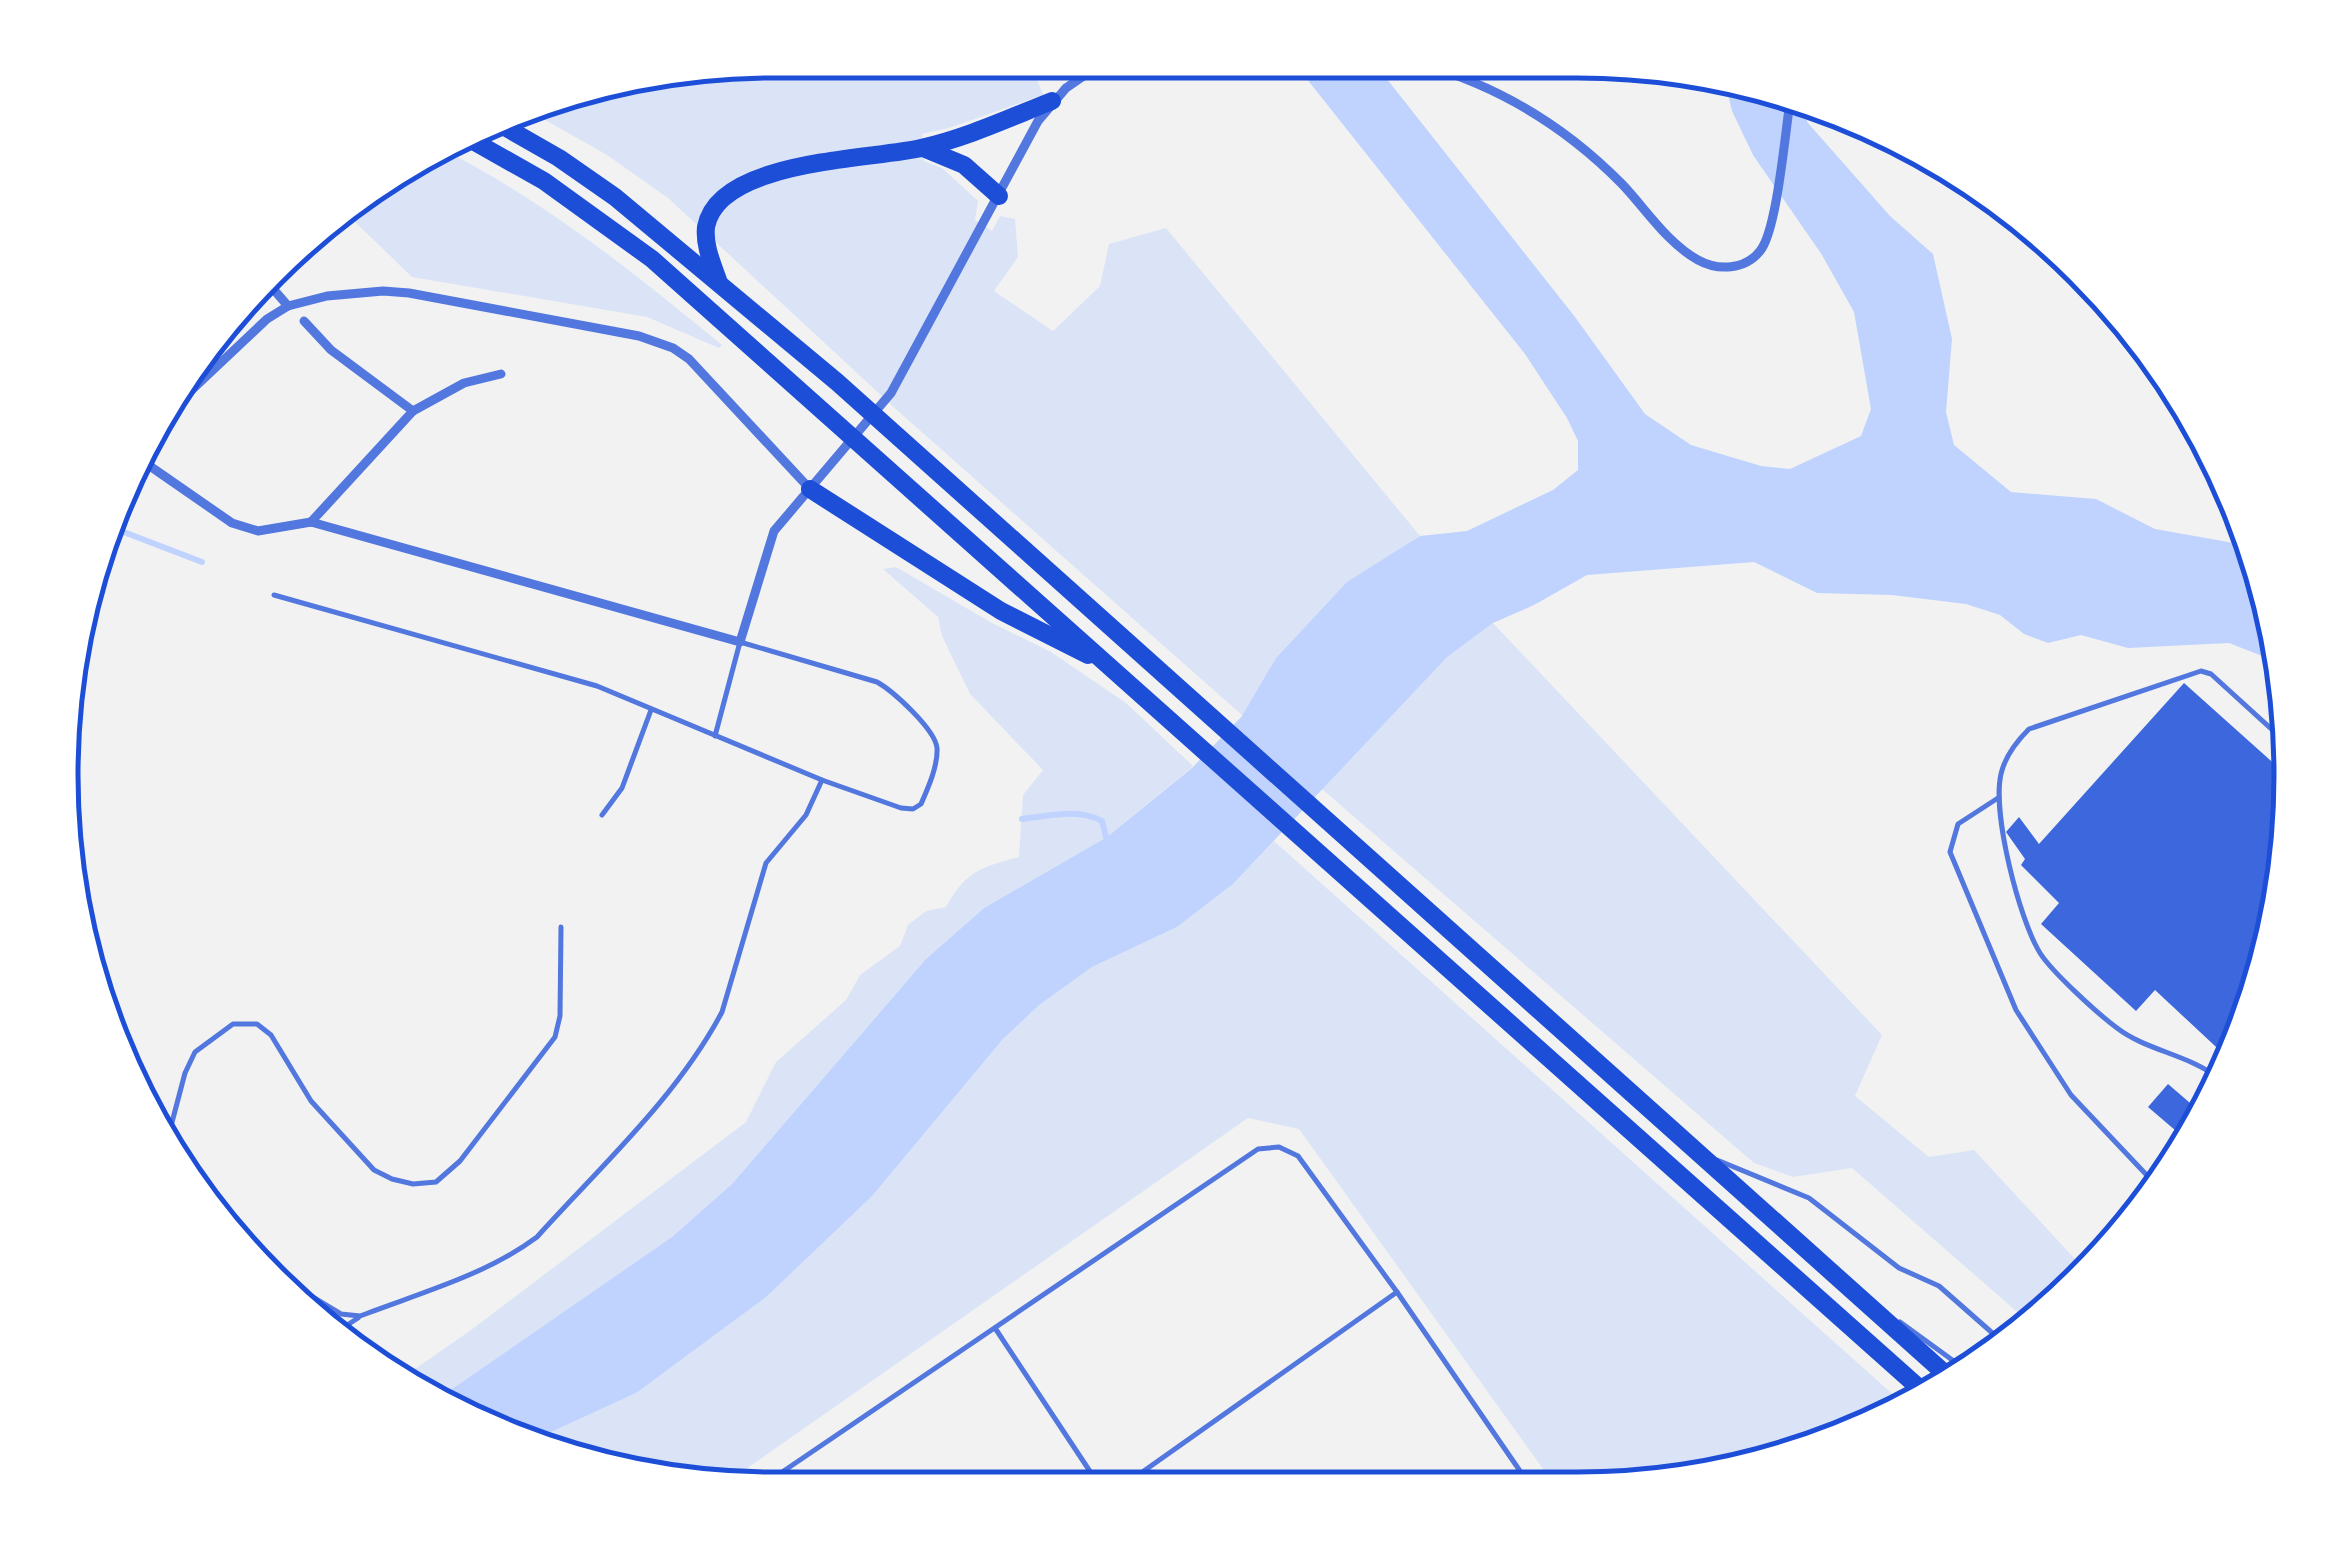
<svg xmlns="http://www.w3.org/2000/svg" width="2352" height="1549" font-family="Lato,sans-serif">
  <rect width="100%" height="100%" fill="#f2f2f2"/>
  <g fill="#dbe4f7">
    <path d="M775,60l252,2 5,4 11,29 -94,33 -27,6 2,27 18,7 36,33 -3,19 17,11 8,-15 15,3 3,38 -24,34 59,40 47,-45 9,-42 57,-16 254,308 -73,47 -71,75 -33,58 -345,-305 -230,-213 -61,-43 -83,-47 21,-10z"/>
    <path d="M442,149c103,52 191,123 280,196l-3,3 -72,-31 -235,-40 -60,-58 55,-38 -9,-11z"/>
    <path d="M896,567l96,56 59,29 75,51 67,63 -86,71 -123,71 -58,51 -194,225 -60,53 -236,163 -34,-22 69,-48 275,-208 30,-60 70,-62 14,-25 40,-29 8,-21 18,-14 20,-4c20,-36 35,-40 73,-50l4,-62 20,-25 -73,-76 -28,-58 -4,-19 -55,-48z"/>
    <path d="M1493,623l389,412 -27,61 74,61 45,-7 113,122 -56,52 -179,-156 -59,9 -39,-14 -432,-374 124,-132z"/>
    <path d="M1274,841l633,566 -14,9 -131,49 -138,22h-49l-24,-7 -252,-351 -51,-11 -522,365h-45l-145,-44 100,-46 402,-388 54,-38 85,-40 56,-43z"/>
  </g>
  <path fill="#bfd3fe" d="M1295,64h80l200,253 70,97 46,31 70,21 29,3 71,-33 10,-27 -17,-97 -32,-57 -69,-100 -21,-44 -7,-29 75,23 8,18 82,93 43,38 19,85 -6,73 8,33 57,47 85,7 59,30 96,17 17,44 12,73 -51,-20 -101,5 -47,-13 -33,8 -24,-9 -24,-19 -34,-11 -74,-9 -75,-2 -63,-31 -167,13 -53,30 -41,18 -46,34 -214,227 -56,43 -85,40 -53,38 -37,35 -130,156 -106,101 -130,96 -100,46 -77,-23 -23,-16 236,-163 60,-53 194,-225 58,-51 123,-71 86,-70 49,-51 34,-58 71,-76 73,-46 47,-5 86,-41 25,-20v-29l-11,-23 -42,-64z"/>
  <g fill="none" stroke-linecap="round" stroke-linejoin="round">
    <g stroke="#bfd3fe" stroke-width="6">
      <path d="M108,526l94,36"/>
      <path d="M1022,819c28,-3 55,-11 80,2l5,20"/>
    </g>
  </g>
  <g fill="#3d67dc">
    <path d="M2184,683l105,94 -3,91 -32,137 -25,54 -74,-69 -19,21 -95,-87 18,-21 -38,-38 4,-6 -19,-27 13,-15 20,27z"/>
    <path d="M2168,1084l36,31 -15,27 -41,-35z"/>
  </g>
  <g fill="none" stroke-linecap="round" stroke-linejoin="round">
    <g stroke="#5277de" stroke-width="5">
      <path d="M274,595l323,91 225,94 79,28 12,1 8,-5c7,-16 17,-38 16,-56 -2,-19 -44,-57 -60,-66l-137,-40 -25,94"/>
      <path d="M1998,798l-40,26 -8,28 66,158 55,85 86,91"/>
      <path d="M602,815l20,-27 29,-78"/>
      <path d="M2220,1079c-32,-25 -73,-28 -103,-51 -19,-14 -65,-56 -77,-75 -21,-34 -48,-140 -39,-179 4,-18 15,-32 28,-45l172,-58 10,3 79,72"/>
      <path d="M166,1145l19,-72 10,-21 38,-28h24l14,11 40,66 63,69 18,9 21,5 23,-2 24,-21 95,-124 5,-21 1,-89"/>
      <path d="M1717,1160l92,38 90,70 40,18 67,59"/>
      <path d="M271,1272l70,42 19,2c60,-23 126,-41 177,-79 64,-71 140,-140 185,-225l44,-149 40,-48 16,-35"/>
      <path d="M1900,1322l66,48"/>
      <path d="M995,1328l104,157"/>
      <path d="M335,1333l23,-15"/>
      <path d="M766,1483l492,-334 21,-2 19,9 99,136 134,195"/>
      <path d="M1124,1485l273,-193"/>
    </g>
    <g stroke="#5277de" stroke-width="9">
      <path d="M1421,64c78,22 143,61 201,120 23,24 45,59 76,76 20,11 47,10 62,-9 17,-20 25,-118 30,-149"/>
      <path d="M268,283l20,23"/>
      <path d="M304,321l27,29 82,61"/>
      <path d="M162,418l105,-99 21,-13 39,-10 56,-5 26,2 230,43 34,12 16,11 121,130"/>
      <path d="M136,464l8,-2 88,61 26,8 53,-9"/>
      <path d="M311,522l429,120 34,-111 117,-138 147,-272 28,-33 38,-26"/>
      <path d="M311,522l102,-111 51,-28 37,-9"/>
    </g>
    <g stroke="#1d4ed8" stroke-width="18">
      <path d="M496,122l63,36 56,39 222,185 1114,997"/>
      <path d="M466,137l78,44 108,78 1275,1136"/>
      <path d="M923,148l41,17 35,31"/>
      <path d="M718,280c-6,-17 -14,-35 -12,-53 12,-67 162,-67 215,-79 45,-10 88,-30 131,-47"/>
      <path d="M810,489l191,122 87,44"/>
    </g>
  </g>
  <path d="M0 0H2352V1549H0ZM775 78H1577A697 697 0 0 1 2274 775V775A697 697 0 0 1 1577 1472H775A697 697 0 0 1 78 775V775A697 697 0 0 1 775 78Z" fill="#fff" fill-rule="evenodd"/>
  <path fill="none" stroke="#1d4ed8" stroke-width="5" d="M775 78H1577A697 697 0 0 1 2274 775V775A697 697 0 0 1 1577 1472H775A697 697 0 0 1 78 775V775A697 697 0 0 1 775 78Z"/>
</svg>
